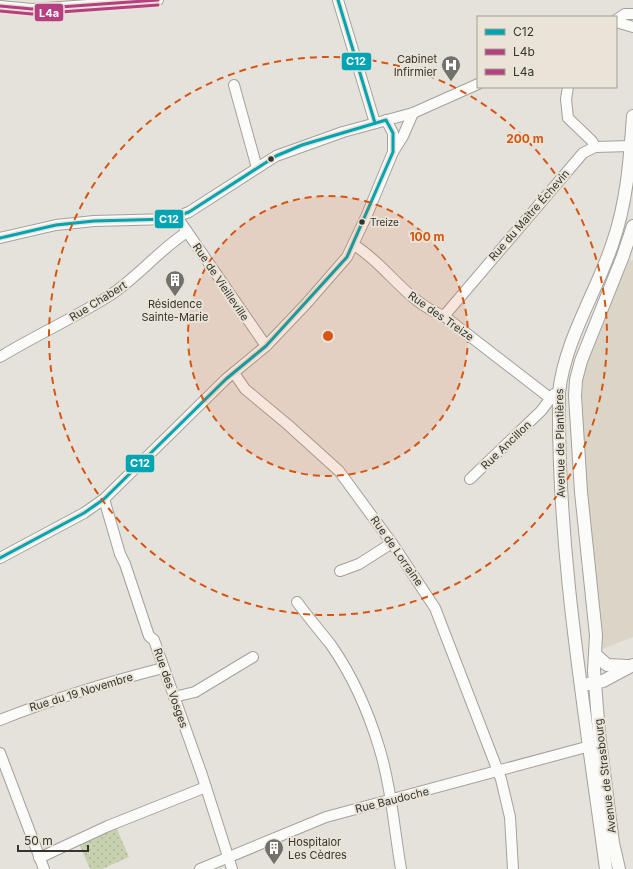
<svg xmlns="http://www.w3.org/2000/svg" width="633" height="869" font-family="Inter,sans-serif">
  <defs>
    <pattern id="grass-dots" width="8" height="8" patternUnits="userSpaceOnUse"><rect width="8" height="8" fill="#c7d1af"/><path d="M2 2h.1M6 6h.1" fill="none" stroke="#acb497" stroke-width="1.8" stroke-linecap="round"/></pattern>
  </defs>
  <rect width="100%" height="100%" fill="#e5e2db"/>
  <path fill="#dbd5c8" d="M633,260v377l-33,13 -15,-165 -5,-97 5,-26 13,-32 30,-69z"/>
  <path fill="url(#grass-dots)" d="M116,827l13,30 -27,12h-12l-11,-25z"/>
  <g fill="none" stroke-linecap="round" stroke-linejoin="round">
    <defs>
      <g id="minor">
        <path d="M338,0l37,123"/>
        <path d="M0,6l32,3 126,-9"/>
        <path d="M616,20l9,-6h8"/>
        <path d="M616,22l17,5"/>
        <path d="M234,85l23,83"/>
        <path d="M568,87l-2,12 2,19 24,23 3,6"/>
        <path d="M386,120l7,13v19"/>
        <path d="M177,217l89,129"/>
        <path d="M0,238l56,-13 38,-4 76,-2 19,-7 87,-56 67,-24 70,-19 65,-29"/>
        <path d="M354,245c33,20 52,57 90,71l106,82"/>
        <path d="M444,316l139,-163 12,-6 36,-1"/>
        <path d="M0,357c36,-22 74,-39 109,-61 29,-19 50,-46 78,-64"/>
        <path d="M234,373l11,16 42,35 52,47 55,75 41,62 66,171 9,38 3,52"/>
        <path d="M470,479l71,-68 13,-17"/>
        <path d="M104,499l16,55 5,10 24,72 5,4 48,135 30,94"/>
        <path d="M0,558l84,-45 20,-14 122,-120 40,-33 40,-42 41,-47 19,-40 27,-65 10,-16 10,-23"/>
        <path d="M340,571l19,-7 33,-21"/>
        <path d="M297,602c11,15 23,29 34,43 21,30 37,66 48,102 12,39 15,81 22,122"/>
        <path d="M174,697l21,-5 58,-35"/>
        <path d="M0,720c53,-21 108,-38 163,-52"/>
        <path d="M0,753l44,116"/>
        <path d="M39,858l69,-32 98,-39"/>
        <path d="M200,869l126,-52 264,-71"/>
      </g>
      <g id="major">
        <path d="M596,655l11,10 21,1"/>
        <path d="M588,684l15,-3 30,-16"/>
        <path d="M606,869c-21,-159 -49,-315 -47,-476 5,-51 37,-100 53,-148 15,-42 18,-86 21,-129"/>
        <path d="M619,869l-6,-26 -14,-110 -5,-62 2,-36 -15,-143 -6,-96 1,-16 5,-19 42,-105 10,-30"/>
      </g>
    </defs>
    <use href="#minor" stroke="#a4a19c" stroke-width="12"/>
    <use href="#major" stroke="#a4a19c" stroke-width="14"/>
    <use href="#minor" stroke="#fbfbfa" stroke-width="10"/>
    <use href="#major" stroke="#fbfbfa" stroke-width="12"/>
    <defs>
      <g id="bus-1">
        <path d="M338,0l37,123"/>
        <path d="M0,238l56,-13 38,-4 76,-2 19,-7 87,-56 26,-11 84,-25 7,13v19l-46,105 -81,89 -40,33 -122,120 -20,14 -84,45"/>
      </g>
      <path id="bus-2" d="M0,6l32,3 126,-9"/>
      <path id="bus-3" d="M0,11l32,3 126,-9"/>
    </defs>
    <use href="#bus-1" stroke="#e9e4d7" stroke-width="6"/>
    <use href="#bus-2" stroke="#e9e4d7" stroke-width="6"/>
    <use href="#bus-3" stroke="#e9e4d7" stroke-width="6"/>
    <use href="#bus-1" stroke="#00a4b2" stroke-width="3"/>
    <use href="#bus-2" stroke="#b63f82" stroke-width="3"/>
    <use href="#bus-3" stroke="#b63f82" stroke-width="3"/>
  </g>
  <circle cx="328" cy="336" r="140" fill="#d65510" fill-opacity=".12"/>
  <g fill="none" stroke="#d65510" stroke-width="2" stroke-dasharray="7 5">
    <circle cx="328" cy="336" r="140"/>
    <circle cx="328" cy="336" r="279"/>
  </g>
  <defs>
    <symbol id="hospital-pin" viewBox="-11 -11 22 30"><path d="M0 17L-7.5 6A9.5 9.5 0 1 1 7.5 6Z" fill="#73716b" stroke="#e9e4d7"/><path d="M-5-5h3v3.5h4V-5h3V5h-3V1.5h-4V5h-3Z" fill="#fff"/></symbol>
    <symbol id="building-pin" viewBox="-11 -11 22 30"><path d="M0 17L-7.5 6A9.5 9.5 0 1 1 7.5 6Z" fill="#73716b" stroke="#e9e4d7"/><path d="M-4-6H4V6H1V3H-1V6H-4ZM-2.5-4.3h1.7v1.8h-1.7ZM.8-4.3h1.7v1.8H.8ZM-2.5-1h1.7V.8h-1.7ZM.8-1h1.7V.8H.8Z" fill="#fff"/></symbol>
  </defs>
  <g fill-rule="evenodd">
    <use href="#hospital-pin" x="440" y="54" width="22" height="30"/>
    <use href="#building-pin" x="164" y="269" width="22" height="30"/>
    <use href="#building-pin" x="263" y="837" width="22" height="30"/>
  </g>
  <g fill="#36342f" stroke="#e9e4d7" stroke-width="1.5">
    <circle cx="271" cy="159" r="3.5"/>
    <circle cx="362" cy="222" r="3.5"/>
  </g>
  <g text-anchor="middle" stroke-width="4" stroke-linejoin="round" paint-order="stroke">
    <g font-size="10" fill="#36342f" stroke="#e9e4d7" text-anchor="start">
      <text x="370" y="226">Treize</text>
    </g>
    <g font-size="11" fill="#36342f" stroke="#e9e4d7" text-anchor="end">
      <text x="437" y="63">Cabinet<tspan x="437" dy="13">Infirmier</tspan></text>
      <text x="175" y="308" text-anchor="middle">Résidence<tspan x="175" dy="13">Sainte-Marie</tspan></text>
      <text x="288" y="846" text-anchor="start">Hospitalor<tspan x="288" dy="13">Les Cèdres</tspan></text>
    </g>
    <g font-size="11" fill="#36342f" stroke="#e9e4d7">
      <text transform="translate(529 215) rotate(-49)" y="4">Rue du Maître Échevin</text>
      <text transform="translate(221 282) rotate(56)" y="4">Rue de Vieilleville</text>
      <text transform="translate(98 301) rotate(-32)" y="4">Rue Chabert</text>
      <text transform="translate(441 316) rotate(35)" y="4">Rue des Treize</text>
      <text transform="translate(560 443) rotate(-91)" y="4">Avenue de Plantières</text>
      <text transform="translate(506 445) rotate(-44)" y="4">Rue Ancillon</text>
      <text transform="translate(397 551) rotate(55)" y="4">Rue de Lorraine</text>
      <text transform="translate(171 688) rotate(71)" y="4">Rue des Vosges</text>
      <text transform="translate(81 692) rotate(-17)" y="4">Rue du 19 Novembre</text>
      <text transform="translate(605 776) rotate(-97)" y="4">Avenue de Strasbourg</text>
      <text transform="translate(392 800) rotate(-14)" y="4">Rue Baudoche</text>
    </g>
  </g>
  <circle cx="328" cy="336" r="6" fill="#d65510" stroke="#e9e4d7" stroke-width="2"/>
  <g font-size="12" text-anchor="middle" font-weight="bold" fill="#d65510" stroke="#e9e4d7" stroke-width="4" stroke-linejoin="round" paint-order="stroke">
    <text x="525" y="143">200 m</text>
    <text x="427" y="241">100 m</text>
  </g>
  <g stroke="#e9e4d7" stroke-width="1.5">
    <rect x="34" y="3" width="30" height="19" rx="4" fill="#b63f82"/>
    <rect x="341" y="52" width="31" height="19" rx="4" fill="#00a4b2"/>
    <rect x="154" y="209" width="30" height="20" rx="4" fill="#00a4b2"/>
    <rect x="125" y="454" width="30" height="19" rx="4" fill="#00a4b2"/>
  </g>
  <g font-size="11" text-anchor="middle" font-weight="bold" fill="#fff">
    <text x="49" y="17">L4a</text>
    <text x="356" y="65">C12</text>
    <text x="169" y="223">C12</text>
    <text x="140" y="467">C12</text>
  </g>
  <rect x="477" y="16" width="140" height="72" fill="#e9e4d7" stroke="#a19e94"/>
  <rect x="485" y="29" width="20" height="6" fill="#00a4b2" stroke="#a19e94"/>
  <text x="513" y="36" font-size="12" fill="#36342f">C12</text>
  <rect x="485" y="49" width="20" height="6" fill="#b63f82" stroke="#a19e94"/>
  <text x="513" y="56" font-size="12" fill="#36342f">L4b</text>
  <rect x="485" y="69" width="20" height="6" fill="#b63f82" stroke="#a19e94"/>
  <text x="513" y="76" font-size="12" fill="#36342f">L4a</text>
  <path d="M18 845v6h70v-6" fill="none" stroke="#36342f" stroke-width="2"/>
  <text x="24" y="845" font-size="12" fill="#36342f" stroke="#e9e4d7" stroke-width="3" paint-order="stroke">50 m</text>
</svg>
